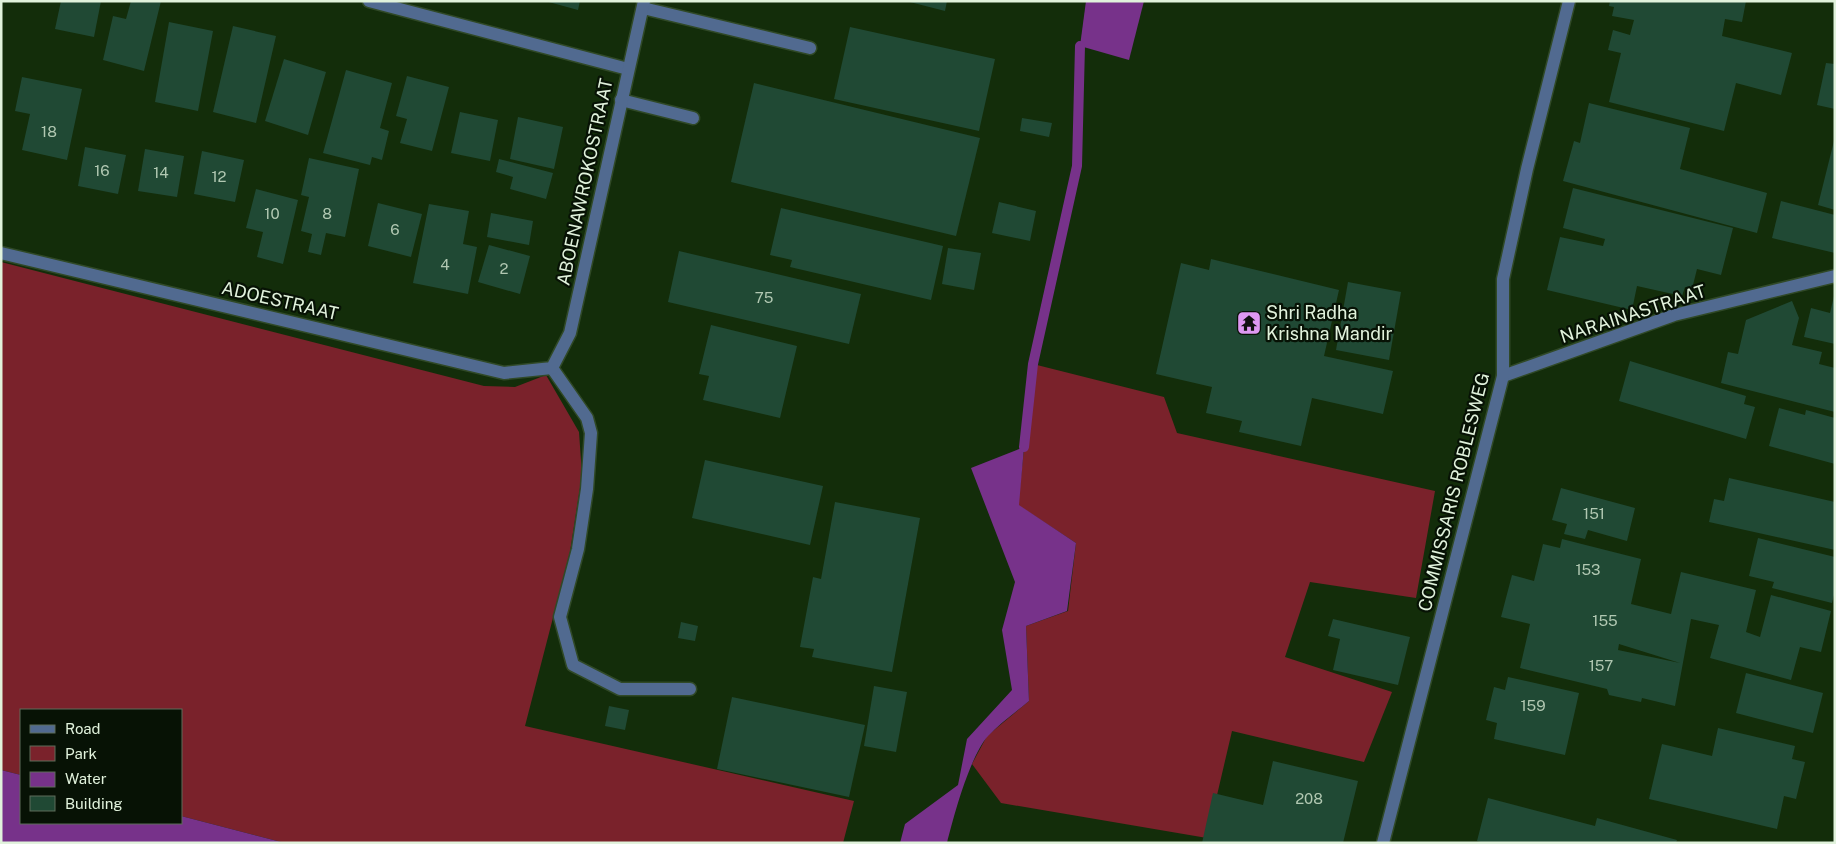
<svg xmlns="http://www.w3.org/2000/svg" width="1836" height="844" font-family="'Public Sans',sans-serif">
  <rect width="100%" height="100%" fill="#132d0a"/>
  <g fill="#7a222b">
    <path d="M1,262l483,124 31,1 31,-12 33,57 3,43 -12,77 -45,174 329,75 -11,42h-558l-104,-27v-106h-160v65l-20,-5z"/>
    <path d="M1033,364l131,33 13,36 258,58 -19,107 -106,-16 -25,75 107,35 -28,70 -132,-31 -25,107 -206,-35 -29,-39 15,-28 42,-35 -3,-75 42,-15 8,-68 -58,-38z"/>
  </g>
  <g fill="#77328a">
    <path d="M1086,1h58l-15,59 -49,-14z"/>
    <path d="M1024,447l-5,58 57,38 -9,68 -41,15 3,75c-13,11 -29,22 -41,35 -18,20 -34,79 -41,107h-47l5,-19 53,-39 9,-46 45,-49 -10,-60 13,-48 -44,-114z"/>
    <path d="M1,770l20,5v48h160v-7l104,27h-284z"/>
  </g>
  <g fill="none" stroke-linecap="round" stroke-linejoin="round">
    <path stroke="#77328a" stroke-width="10" d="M1024,447l9,-83 44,-198 3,-120"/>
  </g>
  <g fill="#204934" fill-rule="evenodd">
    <path d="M61,1h40l-7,36 -39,-8z"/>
    <path d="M131,1h30l-17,70 -41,-11 10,-44 13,3z"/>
    <path d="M545,1h35l-2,9z"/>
    <path d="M906,1h41l-2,10z"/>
    <path d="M1610,1h136l-4,21 -17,-3 -3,17 70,17 -11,42 -45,-12 -12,48 -115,-29 12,-49 -13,-3 5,-20 17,5 4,-15 -22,-4 2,-9 -5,-1z"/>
    <path d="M169,22l44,9 -15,80 -43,-9z"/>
    <path d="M233,26l43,10 -20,87 -43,-11z"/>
    <path d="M850,27l145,32 -16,72 -145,-32z"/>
    <path d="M284,59l42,13 -18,63 -43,-14z"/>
    <path d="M1826,63l9,1v45l-18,-4z"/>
    <path d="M346,70l46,13 -12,45 9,3 -7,29 -10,-3 -2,8 -47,-12z"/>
    <path d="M407,76l42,11 -17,64 -32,-8 7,-24 -11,-3z"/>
    <path d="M22,77l60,12 -15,71 -45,-10 8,-36 -15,-3z"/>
    <path d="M754,83l226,55 -24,98 -225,-54z"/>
    <path d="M1589,103l101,25 -10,41 87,24 -10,40 -194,-52 11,-40 6,2z"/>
    <path d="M460,112l38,8 -8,41 -39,-8z"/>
    <path d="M518,117l45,10 -9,42 -44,-10z"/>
    <path d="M1022,118l30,5 -3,14 -29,-6z"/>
    <path d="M1834,141h1v69l-17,-5z"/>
    <path d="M85,147l41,8 -8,39 -40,-8z"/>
    <path d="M145,149l39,7 -7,41 -39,-6z"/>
    <path d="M202,151l42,9 -9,42 -41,-8z"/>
    <path d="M309,158l50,11 -14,68 -19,-4 -5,22 -13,-3 4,-18 -11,-3 8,-34 -8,-2z"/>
    <path d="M499,159l54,14 -7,26 -36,-10 3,-12 -17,-5z"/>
    <path d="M1573,188l160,40 -12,47 -24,-6 -5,20 -7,-2 -3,9 -45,-10 -5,24 -85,-20 13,-53 43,9 2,-7 -42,-11z"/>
    <path d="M256,189l42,11 -15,64 -26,-7 6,-25 -17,-4z"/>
    <path d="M1781,201l54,14v38l-63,-15z"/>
    <path d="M999,202l37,9 -6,30 -38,-8z"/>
    <path d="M378,203l44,11 -11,43 -43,-11z"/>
    <path d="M429,204l40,7 -6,33 14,3 -9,47 -55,-11z"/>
    <path d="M781,208l162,38 -12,54 -141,-33 2,-7 -22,-5z"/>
    <path d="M491,213l42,8 -4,24 -42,-8z"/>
    <path d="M489,245l41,11 -10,38 -42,-12z"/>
    <path d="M948,248l33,5 -7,37 -32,-6z"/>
    <path d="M679,251l182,43 -12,50 -181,-42z"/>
    <path d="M1211,259l128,31 -15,66 69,15 -10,43 -71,-16 -11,48 -62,-14 3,-11 -36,-8 6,-26 -56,-13 25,-111 28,7z"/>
    <path d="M1348,282l53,10 -12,68 -53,-10z"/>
    <path d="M1834,296l1,48 -31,-7 7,-29 19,5z"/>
    <path d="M1792,301l7,17 -7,27 30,7 -3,12 16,4v44l-114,-29 7,-31 10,2 8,-34z"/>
    <path d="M711,325l86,21 -17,72 -77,-18 6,-24 -10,-2z"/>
    <path d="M1630,361l116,35 -2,8 11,3 -9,32 -127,-38z"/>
    <path d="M1779,408l26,7 1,-5 29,8v46l-66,-18z"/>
    <path d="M705,460l118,26 -13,59 -118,-27z"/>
    <path d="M1729,478l106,24v48l-126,-28 5,-23 10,2z"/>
    <path d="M1561,488l74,20 -8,33 -39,-11 -3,9 -21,-5 3,-10 -15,-4z"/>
    <path d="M835,502l85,16 -28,154 -80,-15 2,-8 -14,-2 13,-70 8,2z"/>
    <path d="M1758,538l77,19v34l-3,12 -60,-15 2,-6 -25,-6z"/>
    <path d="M1562,539l79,20 -10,45 40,10 10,-42 75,18 -10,42 14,5 11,-42 60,16 -10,41 -21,-5 -9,33 -81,-22 9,-33 -28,-6 -16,87 -33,-8 -1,4 -32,-7 -2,-6 -87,-21 10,-44 -29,-7 11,-42 22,6 9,-37 17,4zM1619,644l61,19 -62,-13z"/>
    <path d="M1333,619l77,18 -12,48 -65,-15 7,-31 -12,-3z"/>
    <path d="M681,622l17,4 -3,15 -17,-3z"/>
    <path d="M1746,673l77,20 -10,40 -77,-20z"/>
    <path d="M1508,677l71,16 -14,62 -71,-16 3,-16 -11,-3 8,-33 11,3z"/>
    <path d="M874,686l33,6 -11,60 -32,-6z"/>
    <path d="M732,697l133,28 -16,72 -132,-28z"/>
    <path d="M609,706l20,4 -4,20 -20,-4z"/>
    <path d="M1718,728l77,18 -3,13 13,3 -9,37 -12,-3 -7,33 -128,-30 13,-55 50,12z"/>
    <path d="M1273,761l85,20 -15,62h-141l11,-50 50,12z"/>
    <path d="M1488,798l107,28 2,-8 80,22 -1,3h-192l-7,-2z"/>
  </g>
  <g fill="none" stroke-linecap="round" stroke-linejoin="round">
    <defs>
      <g id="lane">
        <path d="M643,8l167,40"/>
        <path d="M621,100l72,18"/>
        <path d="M552,368l35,50 4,15 -4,56 -9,60 -18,68 13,48 47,24h70"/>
      </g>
      <g id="street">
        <path d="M369,1l259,68"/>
        <path d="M1,253l503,120 48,-5 18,-35 74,-332"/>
        <path d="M1503,376l171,-61 161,-39"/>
        <path d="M1383,843l120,-467v-97l24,-110 42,-168"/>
      </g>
    </defs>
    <use href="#lane" stroke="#304927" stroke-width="15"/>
    <use href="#street" stroke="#304927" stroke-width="15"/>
    <use href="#lane" stroke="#516a90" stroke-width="12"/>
    <use href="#street" stroke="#516a90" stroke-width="12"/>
  </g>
  <defs>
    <symbol id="temple-square" viewBox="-11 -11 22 22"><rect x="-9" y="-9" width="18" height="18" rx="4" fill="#de98f2" stroke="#071205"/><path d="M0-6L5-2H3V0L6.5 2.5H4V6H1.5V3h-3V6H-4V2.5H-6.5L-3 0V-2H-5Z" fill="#111"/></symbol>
  </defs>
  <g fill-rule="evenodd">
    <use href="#temple-square" x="1235" y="309" width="28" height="28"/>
  </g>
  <g text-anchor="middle" stroke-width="4.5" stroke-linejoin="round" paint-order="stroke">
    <g font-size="15" fill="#b1c8b2">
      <text x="49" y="137">18</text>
      <text x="102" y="176">16</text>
      <text x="161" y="178">14</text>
      <text x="219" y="182">12</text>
      <text x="272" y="219">10</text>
      <text x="327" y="219">8</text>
      <text x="395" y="235">6</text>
      <text x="445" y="270">4</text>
      <text x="504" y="274">2</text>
      <text x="764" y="303">75</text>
      <text x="1594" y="519">151</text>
      <text x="1588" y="575">153</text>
      <text x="1605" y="626">155</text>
      <text x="1601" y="671">157</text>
      <text x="1533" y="711">159</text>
      <text x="1309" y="804">208</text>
    </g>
    <g font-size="18" fill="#e1f2dc" stroke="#071205">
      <text transform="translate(585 182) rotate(-78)" y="6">ABOENAWROKOSTRAAT</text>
      <text transform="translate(280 301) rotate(13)" y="6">ADOESTRAAT</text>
      <text transform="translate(1633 314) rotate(-18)" y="6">NARAINASTRAAT</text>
      <text transform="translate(1454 492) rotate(-76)" y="6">COMMISSARIS ROBLESWEG</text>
    </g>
    <g font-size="18" fill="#e1f2dc" stroke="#071205" text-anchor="start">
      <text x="1266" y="319">Shri Radha<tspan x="1266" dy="21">Krishna Mandir</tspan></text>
    </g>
  </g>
  <rect width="1836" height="844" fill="none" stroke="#e1f2dc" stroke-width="5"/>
  <rect x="20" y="709" width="162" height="115" fill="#071205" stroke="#5e6c5b"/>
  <rect x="30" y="725" width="25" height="8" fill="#516a90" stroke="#5e6c5b"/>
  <text x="65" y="734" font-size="15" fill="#e1f2dc">Road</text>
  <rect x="30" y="746" width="25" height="15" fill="#7a222b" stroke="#5e6c5b"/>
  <text x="65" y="759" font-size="15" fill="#e1f2dc">Park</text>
  <rect x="30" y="772" width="25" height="15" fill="#77328a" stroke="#5e6c5b"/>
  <text x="65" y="784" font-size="15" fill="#e1f2dc">Water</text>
  <rect x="30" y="796" width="25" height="15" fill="#204934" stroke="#5e6c5b"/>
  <text x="65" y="809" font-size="15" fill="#e1f2dc">Building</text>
</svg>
